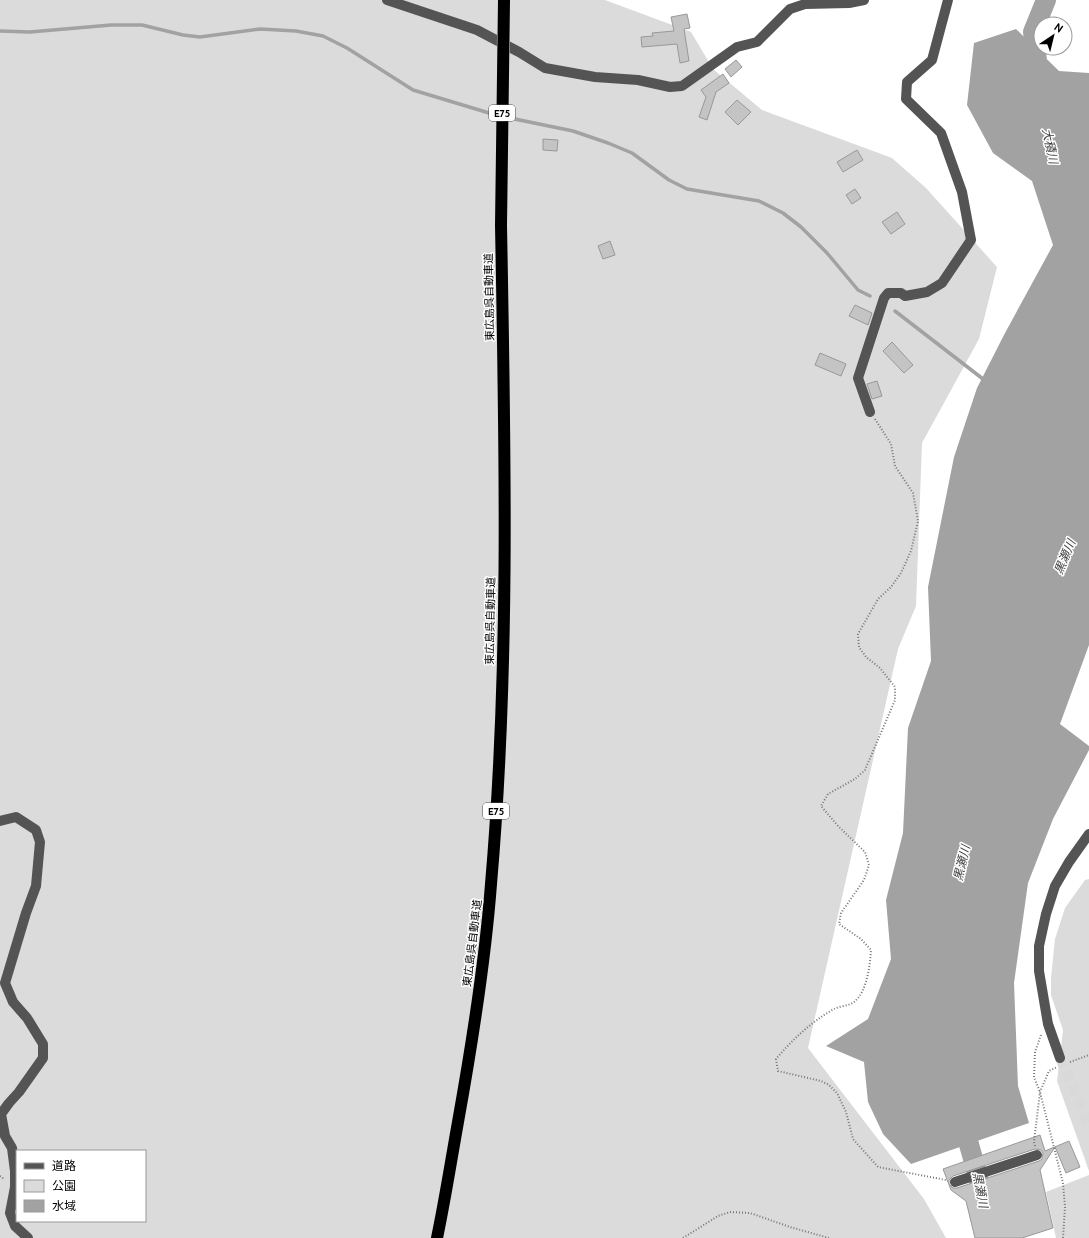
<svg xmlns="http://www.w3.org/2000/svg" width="1089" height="1238" font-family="Cabin,'Noto Sans JP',sans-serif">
  <rect width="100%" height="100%" fill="#fff"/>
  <g fill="#dbdbdb" fill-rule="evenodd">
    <path d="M0,0h605l86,32 22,37 49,41 130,48 34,30 71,79 -18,72 -57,104 -6,163 -18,43 -90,399 116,151 22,39h-946zM17,1151h128v70h-128z"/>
    <path d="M1089,879v292l-32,-90 6,-51 -12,-35v-17l4,-39 10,-31 20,-28z"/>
    <path d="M1089,1175v63h-33l-10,-46z"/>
  </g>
  <path fill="#a2a2a2" d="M1016,29l43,42 30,2v572l-29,79 29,22v4l-36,69 -25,64 -14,100 4,103 11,37 -118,41 -28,-30 -15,-32 -4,-40 -38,-16 42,-27 23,-60 -5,-59 17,-67 5,-105 23,-67 -3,-74 26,-130 23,-69 28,-55 48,-88 -21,-64 -39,-28 -26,-48 7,-62z"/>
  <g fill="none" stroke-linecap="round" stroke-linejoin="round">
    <g stroke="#a2a2a2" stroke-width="3.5">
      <path d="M0,31l30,1 81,-7h31l41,10 17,2 60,-8 36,2 27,5 24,12 66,42 86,26"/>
      <path d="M505,117l68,14 35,12 24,10 37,27 18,9 72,12 24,12 18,14 26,26 31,37 12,6"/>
      <path d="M895,311l88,68 3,1"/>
    </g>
    <g stroke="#a2a2a2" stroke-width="20">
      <path d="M1039,75l-6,-43 13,-32"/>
      <path d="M962,1119c10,39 25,79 26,119"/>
    </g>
  </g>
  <g fill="#c4c4c4" stroke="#989898" fill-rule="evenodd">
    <path d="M687,14l3,14 -6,1 5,32 -9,2 -3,-19 -35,3 -1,-10 12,-1 -1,-3 22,-2 -3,-14z"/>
    <path d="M736,60l6,7 -11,10 -6,-8z"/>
    <path d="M723,74l6,9 -13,9 -9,28 -8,-3 7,-20 -5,-7z"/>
    <path d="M737,100l14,12 -13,13 -13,-13z"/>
    <path d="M543,139l15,1 -1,11 -14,-1z"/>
    <path d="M857,150l6,10 -20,12 -6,-10z"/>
    <path d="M855,189l6,9 -9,6 -6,-9z"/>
    <path d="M897,212l8,12 -14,10 -9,-12z"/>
    <path d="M610,241l5,14 -12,4 -5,-13z"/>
    <path d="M855,305l17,8 -4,12 -19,-9z"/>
    <path d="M892,342l21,23 -9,8 -21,-22z"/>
    <path d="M820,353l26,11 -5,12 -26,-11z"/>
    <path d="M877,381l5,15 -10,3 -5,-15z"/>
    <path d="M1040,1135l5,16 24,-10 11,26 -14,6 -11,-26 -15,23 13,58 -31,10h-47l-9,-37 -15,-11 -8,-21zM1035,1149l6,1 2,3 -1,6 -3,2 -82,27h-4l-4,-4v-4l4,-4z"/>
  </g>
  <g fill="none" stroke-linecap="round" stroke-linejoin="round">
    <path stroke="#d9d9d9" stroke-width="10" stroke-dasharray="10 5" stroke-linecap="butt" d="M1060,1058l29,68"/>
    <defs>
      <path id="highway" d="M437,1238c8,-38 14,-77 21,-116 14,-78 27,-158 33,-238 19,-219 14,-439 10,-659"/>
    </defs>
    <use href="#highway" stroke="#dbdbdb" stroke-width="13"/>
    <g stroke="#767676" stroke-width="2" stroke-dasharray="1 2" stroke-linecap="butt">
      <path d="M875,419l16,25 4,22 18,27 5,28 -7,30 -10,22 -10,14 -13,12 -20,35 1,13 7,10 14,11 15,19v13l-30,70 -10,9 -27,15 -7,12 17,20 27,26 4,13 -5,15 -23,33 -2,11 22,15 10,11c-1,15 -4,42 -17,52 -5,4 -14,4 -20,7 -23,13 -41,30 -58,50l2,12 43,10 8,4 8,8 9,19 7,27 25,28 68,13"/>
      <path d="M1041,1035l-6,17 -1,25 6,15 23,91 2,24 -2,31"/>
      <path d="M1070,1062l19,-7"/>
      <path d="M1035,1146l-1,-4 6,-50 9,-21 8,-4"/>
      <path d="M0,1176l4,3"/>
      <path d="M683,1238l35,-22 12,-4 20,1 40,14 39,11"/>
    </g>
    <g stroke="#545454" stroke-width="10">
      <path d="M387,0l90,30 42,22 26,16 50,9 43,3 32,7 12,-1 55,-39 20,-5 33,-33 15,-5 44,-1 15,-3"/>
      <path d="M870,412l-12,-34 26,-80 4,-5h13l4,3 22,-4 15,-9 29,-43 -9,-48 -21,-59 -35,-34 1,-17 25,-22 16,-60"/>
      <path d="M0,821l16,-4 20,13 4,12 -4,44 -10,27 -21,70 8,19 14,16 16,26v14l-24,34 -10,11 -8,11 4,22 7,12 3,23v16l-5,26 5,13 13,12"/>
      <path d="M1060,1058l-12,-34 -9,-53v-25l7,-32 9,-28 14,-24 20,-28"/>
      <path d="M955,1182l82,-27"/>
    </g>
    <use href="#highway" stroke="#000" stroke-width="12"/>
    <defs>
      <path id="highway-bridge" d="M501,225l3,-225"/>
    </defs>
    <use href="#highway-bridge" stroke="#dbdbdb" stroke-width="13" stroke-linecap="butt"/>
    <use href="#highway-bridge" stroke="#000" stroke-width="12"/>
  </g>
  <g text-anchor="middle" stroke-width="3" stroke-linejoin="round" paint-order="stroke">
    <g fill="#fff" stroke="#4c4c4c" stroke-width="1">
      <rect x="489" y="105" width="26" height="16" rx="3"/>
      <rect x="483" y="803" width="26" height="16" rx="3"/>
    </g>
    <g font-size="10" font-weight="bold" fill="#000">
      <text x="502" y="117">E75</text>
      <text x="496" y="815">E75</text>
    </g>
    <g font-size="11" fill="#000" stroke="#fff">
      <text transform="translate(489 297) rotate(-91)" y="4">東広島呉自動車道</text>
      <text transform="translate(490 621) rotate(-89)" y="4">東広島呉自動車道</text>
      <text transform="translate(472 943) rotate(-83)" y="4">東広島呉自動車道</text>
    </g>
    <g font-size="12" font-style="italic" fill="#434343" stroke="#fff">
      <text transform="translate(1050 146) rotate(78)" y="4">大積川</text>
      <text transform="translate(1065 557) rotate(-67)" y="4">黒瀬川</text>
      <text transform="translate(962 863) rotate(-77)" y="4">黒瀬川</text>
      <text transform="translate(980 1190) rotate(79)" y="4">黒瀬川</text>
    </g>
  </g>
  <rect x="16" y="1150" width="130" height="72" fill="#ffffff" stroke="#999999"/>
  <rect x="24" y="1163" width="20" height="6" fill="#545454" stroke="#999999"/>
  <text x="52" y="1170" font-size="12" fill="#000000">道路</text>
  <rect x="24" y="1180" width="20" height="12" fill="#dbdbdb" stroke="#999999"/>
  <text x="52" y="1190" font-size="12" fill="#000000">公園</text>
  <rect x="24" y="1200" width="20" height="12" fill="#a2a2a2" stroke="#999999"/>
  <text x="52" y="1210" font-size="12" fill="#000000">水域</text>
  <g transform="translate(1053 36) rotate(35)"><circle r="19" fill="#ffffff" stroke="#999999"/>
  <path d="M0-3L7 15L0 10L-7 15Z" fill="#000000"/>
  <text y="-6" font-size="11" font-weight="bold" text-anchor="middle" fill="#000000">N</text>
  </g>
</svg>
